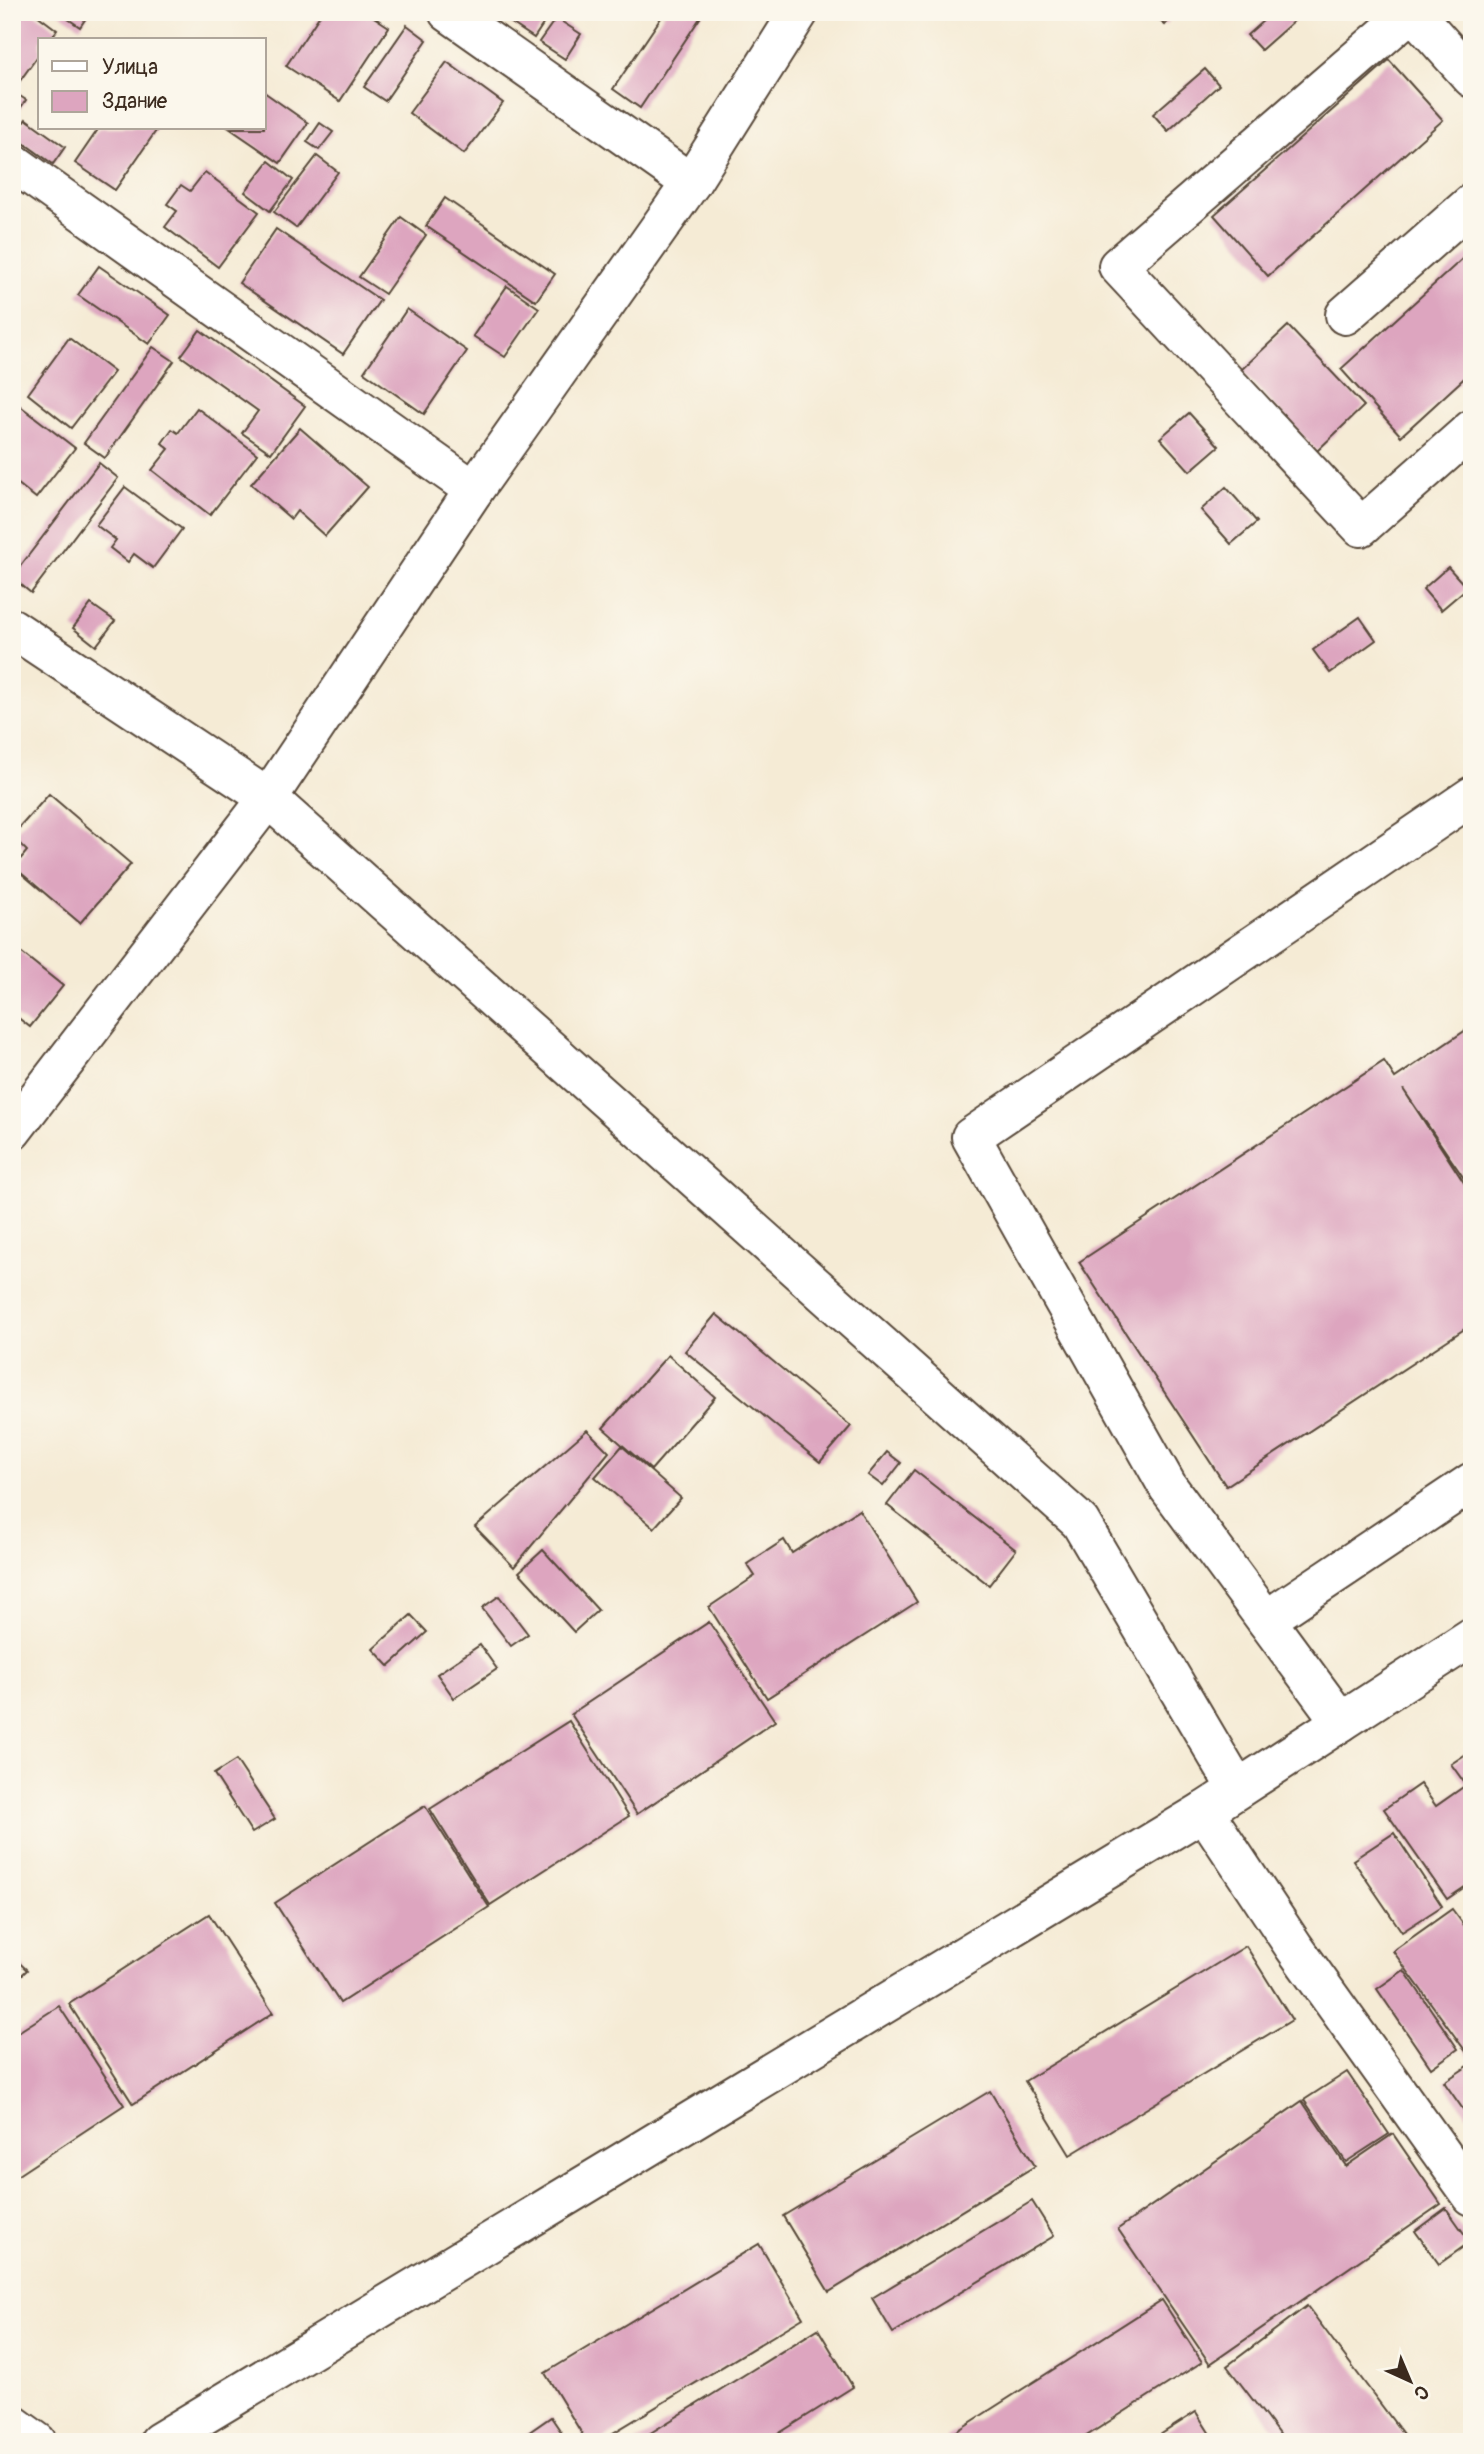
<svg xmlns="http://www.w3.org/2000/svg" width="1484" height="2454" font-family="Pangolin,sans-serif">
  <rect width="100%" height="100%" fill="#fbf7ec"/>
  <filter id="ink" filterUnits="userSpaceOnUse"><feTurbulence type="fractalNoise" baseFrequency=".0143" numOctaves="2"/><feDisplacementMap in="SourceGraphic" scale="14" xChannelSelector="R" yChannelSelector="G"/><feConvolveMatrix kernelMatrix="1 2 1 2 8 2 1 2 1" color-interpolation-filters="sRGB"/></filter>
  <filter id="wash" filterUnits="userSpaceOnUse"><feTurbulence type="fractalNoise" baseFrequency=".00686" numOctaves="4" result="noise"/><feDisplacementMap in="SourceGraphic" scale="28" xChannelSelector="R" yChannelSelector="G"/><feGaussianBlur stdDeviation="1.57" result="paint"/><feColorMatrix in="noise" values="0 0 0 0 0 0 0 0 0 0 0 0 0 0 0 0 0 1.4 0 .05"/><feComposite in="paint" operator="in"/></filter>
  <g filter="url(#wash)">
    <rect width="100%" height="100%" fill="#f5ebd5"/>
    <g id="blocks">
      <g fill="#dda5bf">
        <path d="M12,12h21l24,18 -7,10h-10v13l-21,29 -7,-5z"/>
        <path d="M58,12h32l-10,15z"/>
        <path d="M322,12h44l23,15 -49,74 -54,-35z"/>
        <path d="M504,12h47l-17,26 -33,-22z"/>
        <path d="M665,12h39l-64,96 -27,-19z"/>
        <path d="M1149,12h27l-11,13z"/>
        <path d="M1273,12h31l-43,38 -14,-15z"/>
        <path d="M556,18l25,16 -16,25 -26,-17z"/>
        <path d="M407,25l20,15 -42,61 -21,-14z"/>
        <path d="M1389,60l54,60 -175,156 -54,-61z"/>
        <path d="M447,62l56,41 -39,51 -55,-41z"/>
        <path d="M1205,69l14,16 -51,46 -15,-17z"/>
        <path d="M12,91l14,9 -14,20z"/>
        <path d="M264,92l44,31 -28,40 -51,-35h35z"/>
        <path d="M26,119l39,28 -12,17 -39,-28z"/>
        <path d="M320,123l13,9 -14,18 -12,-8z"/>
        <path d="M99,128h59l-43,62 -40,-27z"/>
        <path d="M317,156l21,16 -42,56 -22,-16z"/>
        <path d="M269,161l24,19 -23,31 -25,-19z"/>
        <path d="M205,172l54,40 -41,55 -53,-40 12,-16 -10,-7 14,-19 9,6z"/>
        <path d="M445,198l110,76 -19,27 -110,-75z"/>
        <path d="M401,217l25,18 -41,59 -26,-17z"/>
        <path d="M276,229l104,71 -37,54 -104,-71z"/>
        <path d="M1472,250v121l-71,65 -60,-67z"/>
        <path d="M99,266l71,49 -21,29 -71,-49z"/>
        <path d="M507,286l32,22 -34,49 -32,-21z"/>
        <path d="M407,309l60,42 -43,63 -60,-42z"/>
        <path d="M1288,326l76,80 -47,45 -76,-81z"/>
        <path d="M200,330l105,76 -34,47 -29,-20 16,-22 -77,-55z"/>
        <path d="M69,338l45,34 -43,56 -43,-34z"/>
        <path d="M153,347l21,14 -69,97 -21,-15z"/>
        <path d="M15,402l60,46 -39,50 -24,-19v-73z"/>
        <path d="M197,408l60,46 -47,61 -58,-45 17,-21 -7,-6 10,-14 6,4z"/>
        <path d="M1189,413l30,33 -29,25 -30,-33z"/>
        <path d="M300,428l68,59 -43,49 -28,-25 -6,8 -40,-35z"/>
        <path d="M99,463l19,15 -87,115 -19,-16z"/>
        <path d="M125,487l57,42 -29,39 -19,-14 -6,8 -18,-14 6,-8 -20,-15z"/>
        <path d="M1226,487l31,35 -26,22 -30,-34z"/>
        <path d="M1448,567l19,21 -26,22 -18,-21z"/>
        <path d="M91,604l24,17 -19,25 -23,-18z"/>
        <path d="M1360,617l16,23 -46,33 -17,-23z"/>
        <path d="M49,794l82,70 -51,59 -66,-56 13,-16 -15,-15z"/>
        <path d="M12,945l51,41 -33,41 -18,-14z"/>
        <path d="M1472,1026v164l-69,-101 69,106v129l-246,162 -147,-224 305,-201 11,17z"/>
        <path d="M716,1314l135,112 -31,36 -135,-111z"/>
        <path d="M668,1355l47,42 -64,73 -48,-42z"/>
        <path d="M587,1430l22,22 -95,115 -39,-40z"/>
        <path d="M622,1446l59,52 -27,30 -59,-51z"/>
        <path d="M887,1452l14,11 -18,23 -15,-11z"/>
        <path d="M914,1470l102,80 -27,35 -102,-80z"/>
        <path d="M859,1510l58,92 -150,96 -58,-91 46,-31 -8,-12 37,-24 8,13z"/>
        <path d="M543,1550l55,60 -24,22 -55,-60z"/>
        <path d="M499,1596l29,38 -17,12 -29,-38z"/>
        <path d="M411,1615l16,17 -38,34 -16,-17z"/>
        <path d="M709,1622l66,99 -138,93 -66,-100z"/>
        <path d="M480,1645l17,24 -43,29 -17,-24z"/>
        <path d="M569,1721l60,95 -139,89 -60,-96z"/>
        <path d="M1472,1750v132l-25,17 -63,-90 36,-25 16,22 30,-21 -15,-21z"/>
        <path d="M236,1760l39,59 -23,14 -38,-59z"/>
        <path d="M425,1806l64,101 -149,96 -65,-100z"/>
        <path d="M1394,1833l48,73 -40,26 -49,-72z"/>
        <path d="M1452,1909l20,27v124l-79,-109z"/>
        <path d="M209,1914l64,99 -140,91 -64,-100z"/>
        <path d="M1246,1946l46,74 -222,135 -45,-74z"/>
        <path d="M12,1956l15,14 -15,14z"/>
        <path d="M1404,1970l54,79 -27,19 -54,-79z"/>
        <path d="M59,2006l65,99 -112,74v-143z"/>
        <path d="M1468,2066l4,5v51l-28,-40z"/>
        <path d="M1347,2072l42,62 -43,28 -42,-62z"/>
        <path d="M990,2091l45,75 -206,126 -46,-76z"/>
        <path d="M1302,2101l44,65 47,-32 48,70 -231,160 -92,-135z"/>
        <path d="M1032,2201l22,35 -161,97 -21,-35z"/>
        <path d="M1446,2208l24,34 -31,22 -24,-33z"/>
        <path d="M759,2244l44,74 -205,124h-11l-42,-69z"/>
        <path d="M1162,2300l40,62 -125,80h-129l-2,-4z"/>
        <path d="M1307,2306l102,136h-124l-58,-76z"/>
        <path d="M818,2329l35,58 -88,55h-129z"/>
        <path d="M1196,2412l19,30h-66z"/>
        <path d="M551,2417l17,25h-53z"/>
      </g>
    </g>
  </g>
  <g filter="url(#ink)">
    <use href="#blocks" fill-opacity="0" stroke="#574739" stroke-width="2"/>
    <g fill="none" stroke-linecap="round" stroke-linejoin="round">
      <defs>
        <g id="minor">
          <path d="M448,12l243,171"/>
          <path d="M1411,12l-293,254 243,261 111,-98"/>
          <path d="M1413,12l59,66"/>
          <path d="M12,162l462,328"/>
          <path d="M1345,315l127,-112"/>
          <path d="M12,628l256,170 812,724 157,267"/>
          <path d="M12,1131l256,-333 206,-308 217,-307 108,-171"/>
          <path d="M1266,1620l206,-138"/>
          <path d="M1341,1722l-173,-235 -197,-350 501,-341"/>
          <path d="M1204,1811l90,136 178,249"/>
          <path d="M12,2424l25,18"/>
        </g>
        <path id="major" d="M159,2442l1045,-631 268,-174"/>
      </defs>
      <use href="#minor" stroke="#574739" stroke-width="42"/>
      <use href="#major" stroke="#574739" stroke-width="42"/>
      <use href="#minor" stroke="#fff" stroke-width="38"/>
      <use href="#major" stroke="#fff" stroke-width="38"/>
    </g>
  </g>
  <rect width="1484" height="2454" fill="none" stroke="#fbf7ec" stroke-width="42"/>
  <rect x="38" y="38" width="228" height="91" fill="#fbf7ec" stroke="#aea59a" stroke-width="2"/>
  <rect x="52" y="61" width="35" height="10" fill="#ffffff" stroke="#aea59a" stroke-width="2"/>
  <text x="102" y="74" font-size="21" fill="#3b2a1e">Улица</text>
  <rect x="52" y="91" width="35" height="21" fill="#dda5bf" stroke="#aea59a" stroke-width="2"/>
  <text x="102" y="108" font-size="21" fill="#3b2a1e">Здание</text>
  <g transform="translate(1410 2381) rotate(136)" stroke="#fbf7ec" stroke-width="5" paint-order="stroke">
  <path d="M0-5L12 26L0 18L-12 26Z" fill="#3b2a1e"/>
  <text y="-10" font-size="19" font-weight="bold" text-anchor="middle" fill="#3b2a1e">С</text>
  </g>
</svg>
